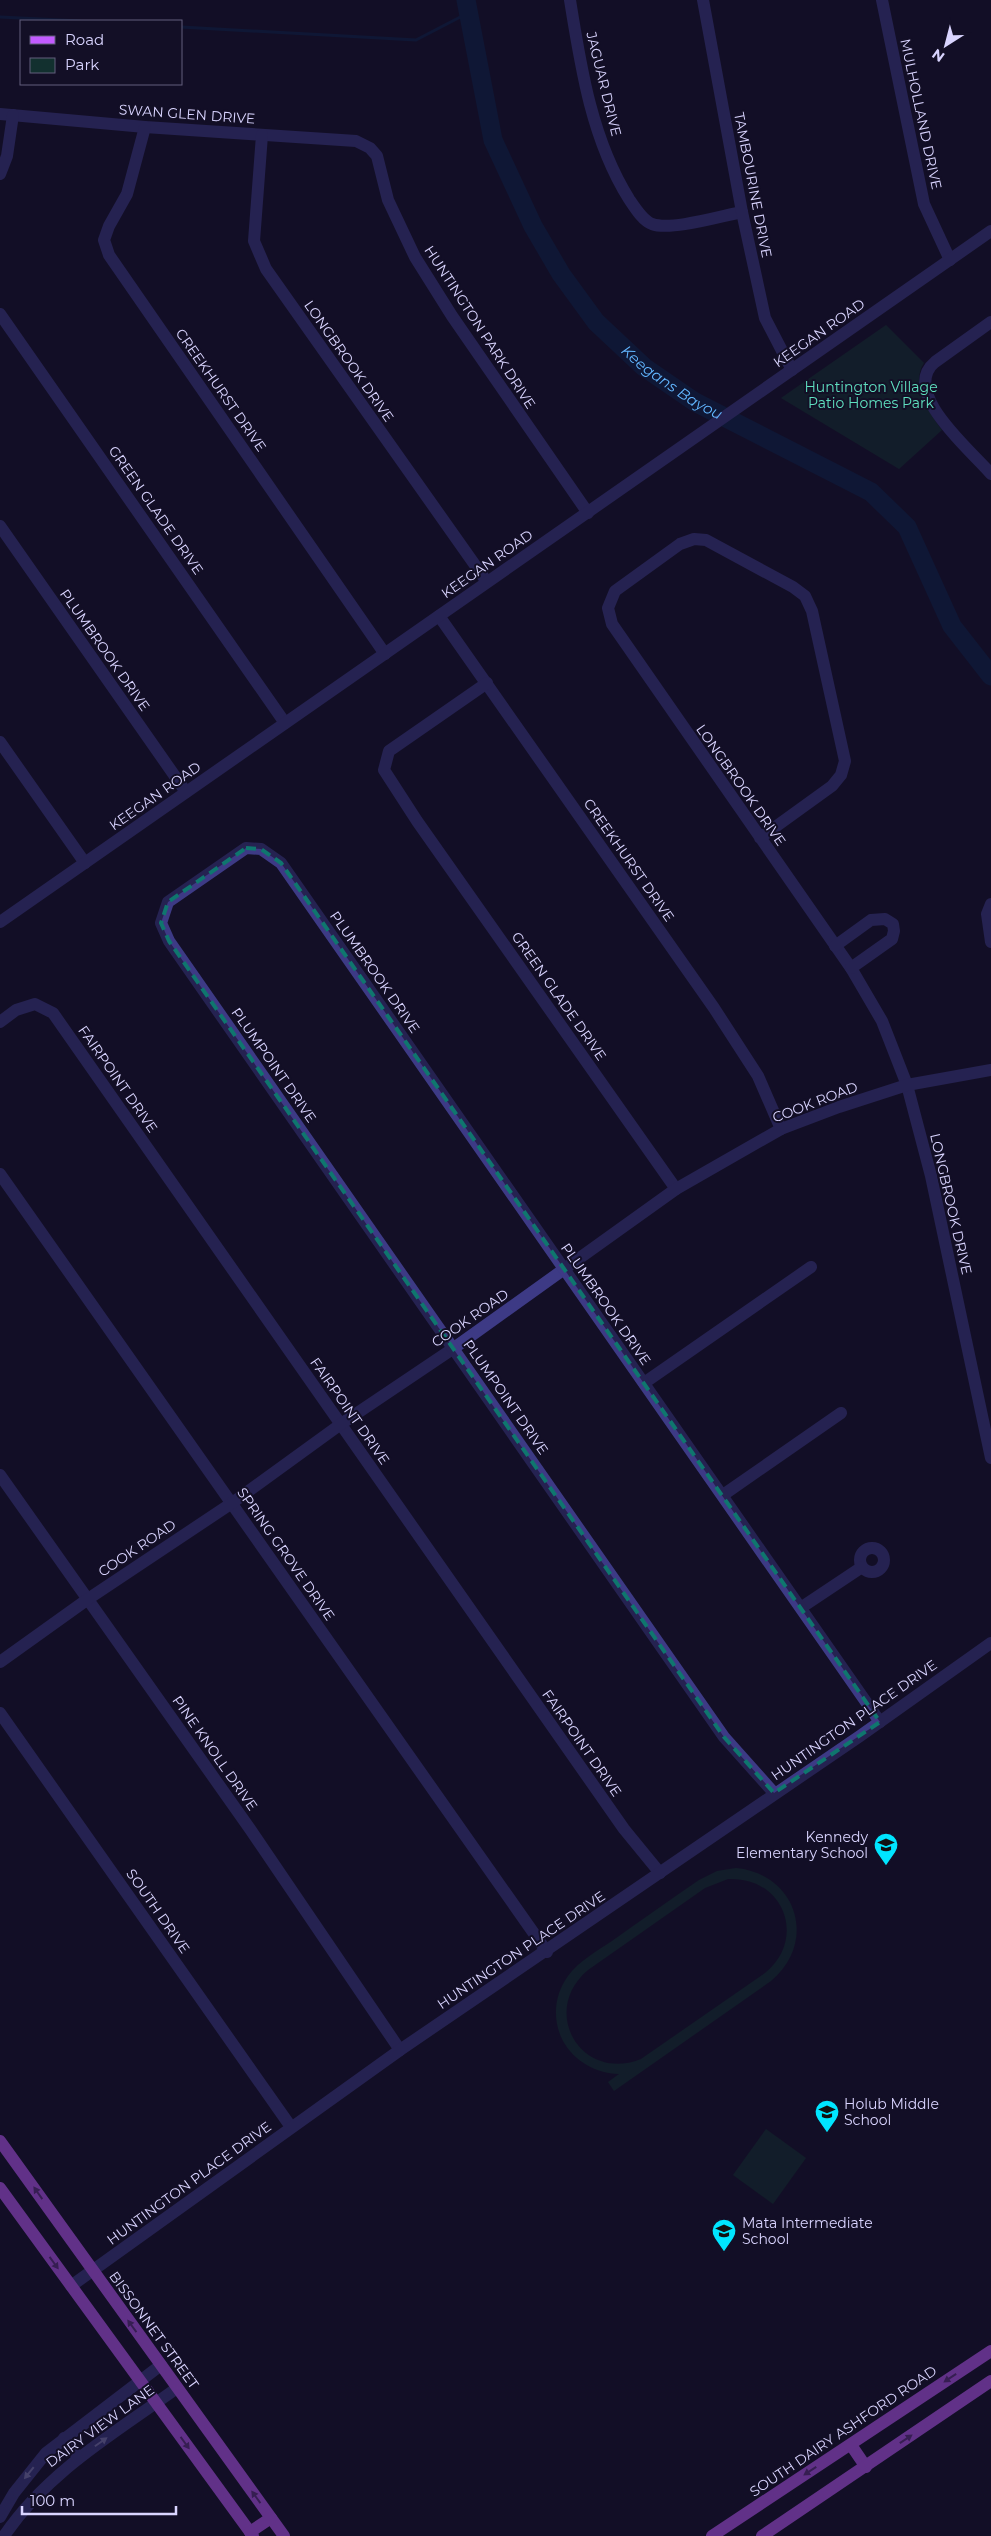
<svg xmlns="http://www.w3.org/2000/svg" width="991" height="2536" font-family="Montserrat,sans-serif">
  <rect width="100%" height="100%" fill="#130f26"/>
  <g fill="#12302f" fill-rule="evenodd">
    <path d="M886,325l38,38c-14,20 5,50 18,67l-43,39 -118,-71z"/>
    <path d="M736,1868c61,6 82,74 35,113l-157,110 -6,-9 11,-8c-23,-1 -44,-12 -56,-33 -11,-21 -9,-46 5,-65 11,-15 29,-25 44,-35 29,-21 58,-41 87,-61l18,-9zM728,1879c55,-3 80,59 37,94l-124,86c-60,24 -102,-48 -53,-89l117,-82z"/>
    <path d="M766,2129l40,29 -33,46 -40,-29z"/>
  </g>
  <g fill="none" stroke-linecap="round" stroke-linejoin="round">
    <g stroke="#0c2248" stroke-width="3">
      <path d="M0,17l80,4"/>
      <path d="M181,27l235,13 52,-27"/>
    </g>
    <path stroke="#0c2248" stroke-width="19" id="s1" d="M466,0l27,140 40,86 28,48 35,48 48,45 51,35 176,90 36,35 45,99 39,50"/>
    <g stroke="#3d3a85" stroke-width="12">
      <path d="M570,0c11,69 22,140 59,199 6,9 14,22 23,25 19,7 69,-8 90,-12"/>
      <path d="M703,0l39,212 23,106 27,52"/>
      <path d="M882,0l42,204 26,56"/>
      <path d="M0,114l145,13 211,14 14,7 7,8 11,44 27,57 37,59 136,197"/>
      <path d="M145,127l-18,67 -18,32 -5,14 5,15 276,399"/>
      <path d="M262,135l-8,106 12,28 221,313"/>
      <path d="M0,174l7,-18 6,-41"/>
      <path d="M0,314l285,409"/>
      <path d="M991,322l-56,40c-36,30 37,89 56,112"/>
      <path d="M0,526l186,266"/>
      <path d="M439,616l275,392 44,68 23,53"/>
      <path d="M487,683l-98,68 -5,19 33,51 259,368"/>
      <path d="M0,742l85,121"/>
      <path d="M760,838l72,-52 9,-11 4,-14 -33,-150 -7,-15 -12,-9 -87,-47 -12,-1 -14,5 -65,47 -7,17 4,16 239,344 31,53 25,64 24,91 60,282"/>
      <path d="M991,904l-4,10 4,28"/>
      <path d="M0,922l991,-691"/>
      <path d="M835,946l36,-26 14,-1 8,5 1,7 -2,8 -41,29"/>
      <path d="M0,1022l16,-12 19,-6 18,9 571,816 36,44"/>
      <path d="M0,1174l547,778"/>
      <path d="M644,1383l167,-116"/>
      <path d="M0,1475l250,354 150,221"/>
      <path d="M723,1495l118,-82"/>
      <circle cx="872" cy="1560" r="12"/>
      <path d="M802,1607l60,-40"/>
      <path d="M0,1662l88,-63 144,-96 109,-79 113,-76 222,-159 105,-60 58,-22 68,-22 84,-15"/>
      <path d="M0,1713l291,414"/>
      <path d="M774,1793l-50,-56 -555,-796 -8,-18 7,-21 78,-54 15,1 20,14 599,859"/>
      <path d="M71,2286l329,-236 460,-314 131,-93"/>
      <path d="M64,2438l15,20"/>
      <path d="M0,2517l14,-24 32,-40 115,-88"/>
      <path d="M4,2536c44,-65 111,-103 173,-148"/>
    </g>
    <g stroke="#c25bff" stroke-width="12">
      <path d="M0,2141l284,395"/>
      <path d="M0,2188l253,348"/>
      <path d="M851,2445l15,22"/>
      <path d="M250,2532l21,-14"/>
      <path d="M712,2536l279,-185"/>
      <path d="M762,2536l229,-155"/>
    </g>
  </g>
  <defs><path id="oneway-solid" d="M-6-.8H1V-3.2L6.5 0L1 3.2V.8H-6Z" transform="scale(1.25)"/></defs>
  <g fill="#623188">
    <use href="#oneway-solid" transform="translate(38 2193) rotate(-125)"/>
    <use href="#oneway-solid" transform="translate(54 2263) rotate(54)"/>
    <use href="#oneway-solid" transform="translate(132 2326) rotate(-126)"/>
    <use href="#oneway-solid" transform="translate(950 2378) rotate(146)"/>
    <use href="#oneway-solid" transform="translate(906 2439) rotate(-34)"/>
    <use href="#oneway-solid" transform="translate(185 2443) rotate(54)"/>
    <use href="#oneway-solid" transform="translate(810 2471) rotate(147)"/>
    <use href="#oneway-solid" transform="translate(256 2497) rotate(-126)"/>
  </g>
  <g fill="#837fbc">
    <use href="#oneway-solid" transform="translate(101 2442) rotate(-35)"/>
    <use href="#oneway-solid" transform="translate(29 2473) rotate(129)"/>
  </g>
  <path d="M0 0H991V2536H0ZM246,848l15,1 20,14 599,859 -106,71 -50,-56 -555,-796 -8,-18 7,-21z" fill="#130f26" fill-opacity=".55" fill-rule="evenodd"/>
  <path fill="none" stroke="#0f766e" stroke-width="4" stroke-dasharray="10 6" stroke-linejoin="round" d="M246,848l15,1 20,14 599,859 -106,71 -50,-56 -555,-796 -8,-18 7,-21z"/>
  <defs>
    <symbol id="school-pin" viewBox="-11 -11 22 30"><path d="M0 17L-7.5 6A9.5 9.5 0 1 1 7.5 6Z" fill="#00e5ff" stroke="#130f26"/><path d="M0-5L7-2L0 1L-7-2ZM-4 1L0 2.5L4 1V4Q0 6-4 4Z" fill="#111"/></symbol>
  </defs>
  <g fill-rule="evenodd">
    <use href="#school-pin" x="872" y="1831" width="28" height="38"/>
    <use href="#school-pin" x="813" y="2098" width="28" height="38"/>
    <use href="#school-pin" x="710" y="2217" width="28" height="38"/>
  </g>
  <g text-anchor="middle" stroke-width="4" stroke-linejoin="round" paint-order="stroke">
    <g font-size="14" fill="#d9d4ff" stroke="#130f26">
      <text transform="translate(604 84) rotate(76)" y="5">JAGUAR DRIVE</text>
      <text transform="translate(187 114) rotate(4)" y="5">SWAN GLEN DRIVE</text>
      <text transform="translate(921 114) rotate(78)" y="5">MULHOLLAND DRIVE</text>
      <text transform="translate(753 185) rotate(79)" y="5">TAMBOURINE DRIVE</text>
      <text transform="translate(480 327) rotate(57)" y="5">HUNTINGTON PARK DRIVE</text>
      <text transform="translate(819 333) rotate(-35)" y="5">KEEGAN ROAD</text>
      <text transform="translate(349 361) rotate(55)" y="5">LONGBROOK DRIVE</text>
      <text transform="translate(221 390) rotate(55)" y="5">CREEKHURST DRIVE</text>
      <text transform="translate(156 510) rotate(55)" y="5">GREEN GLADE DRIVE</text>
      <text transform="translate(487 564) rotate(-35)" y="5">KEEGAN ROAD</text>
      <text transform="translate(105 650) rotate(55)" y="5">PLUMBROOK DRIVE</text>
      <text transform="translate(741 785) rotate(55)" y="5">LONGBROOK DRIVE</text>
      <text transform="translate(155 796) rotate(-35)" y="5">KEEGAN ROAD</text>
      <text transform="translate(629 860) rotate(55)" y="5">CREEKHURST DRIVE</text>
      <text transform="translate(375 972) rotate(55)" y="5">PLUMBROOK DRIVE</text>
      <text transform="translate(559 996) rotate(55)" y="5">GREEN GLADE DRIVE</text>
      <text transform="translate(274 1065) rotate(55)" y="5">PLUMPOINT DRIVE</text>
      <text transform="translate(118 1079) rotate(55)" y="5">FAIRPOINT DRIVE</text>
      <text transform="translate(815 1102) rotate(-21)" y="5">COOK ROAD</text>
      <text transform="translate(951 1204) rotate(77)" y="5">LONGBROOK DRIVE</text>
      <text transform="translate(606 1304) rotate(55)" y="5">PLUMBROOK DRIVE</text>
      <text transform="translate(470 1318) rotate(-35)" y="5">COOK ROAD</text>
      <text transform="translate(506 1397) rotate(55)" y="5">PLUMPOINT DRIVE</text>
      <text transform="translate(350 1411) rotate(55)" y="5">FAIRPOINT DRIVE</text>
      <text transform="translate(137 1548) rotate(-34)" y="5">COOK ROAD</text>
      <text transform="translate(286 1554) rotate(55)" y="5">SPRING GROVE DRIVE</text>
      <text transform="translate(854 1720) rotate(-35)" y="5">HUNTINGTON PLACE DRIVE</text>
      <text transform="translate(582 1743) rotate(55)" y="5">FAIRPOINT DRIVE</text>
      <text transform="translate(215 1753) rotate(55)" y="5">PINE KNOLL DRIVE</text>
      <text transform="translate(158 1911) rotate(55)" y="5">SOUTH DRIVE</text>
      <text transform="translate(521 1950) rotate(-34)" y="5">HUNTINGTON PLACE DRIVE</text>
      <text transform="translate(189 2183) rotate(-36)" y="5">HUNTINGTON PLACE DRIVE</text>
      <text transform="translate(154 2330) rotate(54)" y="5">BISSONNET STREET</text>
      <text transform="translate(100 2426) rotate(-36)" y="5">DAIRY VIEW LANE</text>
      <text transform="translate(843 2431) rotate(-34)" y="5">SOUTH DAIRY ASHFORD ROAD</text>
    </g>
    <g font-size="14" fill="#5fe0c0" stroke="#130f26">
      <text x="871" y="392">Huntington Village<tspan x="871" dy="16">Patio Homes Park</tspan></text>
    </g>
    <g font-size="14" fill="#d9d4ff" stroke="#130f26" text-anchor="start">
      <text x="868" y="1842" text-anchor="end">Kennedy<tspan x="868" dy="16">Elementary School</tspan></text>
      <text x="844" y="2109">Holub Middle<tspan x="844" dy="16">School</tspan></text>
      <text x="742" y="2228">Mata Intermediate<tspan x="742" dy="16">School</tspan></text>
    </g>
    <g font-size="15" font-style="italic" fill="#62b6ff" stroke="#130f26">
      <text dy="5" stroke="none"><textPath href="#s1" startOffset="450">Keegans Bayou</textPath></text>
    </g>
  </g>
  <rect x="20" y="20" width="162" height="65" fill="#130f26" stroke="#625e7d"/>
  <rect x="30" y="36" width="25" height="8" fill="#c25bff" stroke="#625e7d"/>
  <text x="65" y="45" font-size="15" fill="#d9d4ff">Road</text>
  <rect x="30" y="58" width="25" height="15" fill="#12302f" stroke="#625e7d"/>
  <text x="65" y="70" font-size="15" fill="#d9d4ff">Park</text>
  <g transform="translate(946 45) rotate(216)" stroke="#130f26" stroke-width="4" paint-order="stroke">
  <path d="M0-4L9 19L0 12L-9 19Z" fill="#d9d4ff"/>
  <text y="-8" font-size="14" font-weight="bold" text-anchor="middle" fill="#d9d4ff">N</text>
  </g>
  <path d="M22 2506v8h154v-8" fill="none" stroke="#d9d4ff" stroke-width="2.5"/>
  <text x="30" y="2506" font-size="15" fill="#d9d4ff" stroke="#130f26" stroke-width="4" paint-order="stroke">100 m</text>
</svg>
